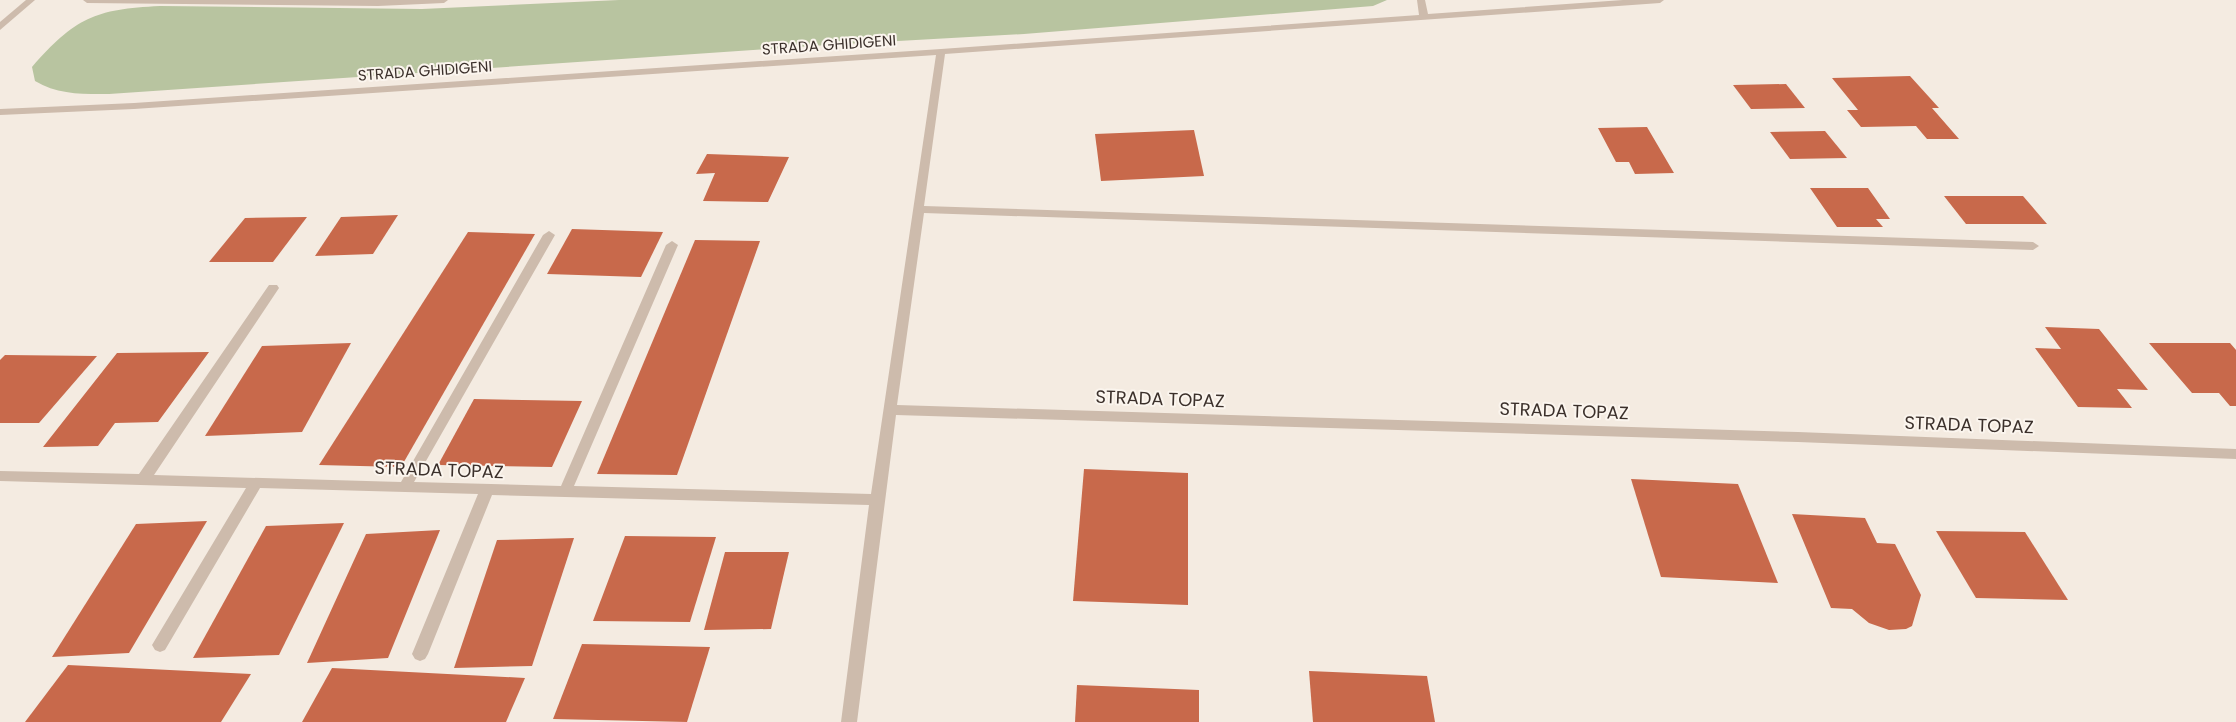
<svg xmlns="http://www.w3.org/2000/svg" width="2236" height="722" font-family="Poppins,sans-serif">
  <rect width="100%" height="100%" fill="#f4ebe1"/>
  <path fill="#b8c4a0" d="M619,0h768l-14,6 -349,28 -197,11 -718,49c-26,0 -51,1 -74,-13l-3,-14c43,-49 63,-58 128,-61l262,3z"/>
  <g fill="#c8694b">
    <path d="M1910,76l29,32h-7l27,31h-32l-11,-13 -55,1 -14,-17h11l-26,-32z"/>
    <path d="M1786,84l19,24 -54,1 -18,-24z"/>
    <path d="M1647,127l27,46 -39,1 -6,-12h-13l-18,-34z"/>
    <path d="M1194,130l10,46 -103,5 -6,-47z"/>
    <path d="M1825,131l22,27 -57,1 -20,-27z"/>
    <path d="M707,154l82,3 -21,45 -65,-1 12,-28 -19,1z"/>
    <path d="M1810,188h58l22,31h-14l7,8h-46z"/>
    <path d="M1944,196h79l24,28h-81z"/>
    <path d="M398,215l-25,39 -58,2 26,-39z"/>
    <path d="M307,217l-34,45h-64l36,-44z"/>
    <path d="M572,229l91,3 -22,45 -94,-3z"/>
    <path d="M468,232l67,2 -134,233 -82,-2z"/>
    <path d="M695,240l65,1 -83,234 -80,-1z"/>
    <path d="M2045,327l54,2 49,61 -31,-1 15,19 -54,-1 -43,-59 26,1z"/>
    <path d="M351,343l-49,89 -97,4 57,-90z"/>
    <path d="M2149,343h81l6,7v56h-6l-11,-13h-27z"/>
    <path d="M209,352l-51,70 -43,1 -17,23 -55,1 74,-94z"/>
    <path d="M5,355l92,1 -58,67h-39v-63z"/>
    <path d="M474,399l108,2 -30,66 -114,-2z"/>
    <path d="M1084,469l104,4v132l-115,-4z"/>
    <path d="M1631,479l107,5 40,99 -117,-6z"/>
    <path d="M1792,514l73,4 12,25 18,1 26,51 -9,31 -6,3 -17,1 -20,-7 -17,-14 -21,-1z"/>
    <path d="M207,521l-78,132 -77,4 84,-133z"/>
    <path d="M344,523l-65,132 -86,3 73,-132z"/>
    <path d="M440,530l-52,128 -81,5 59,-129z"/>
    <path d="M1936,531l89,1 43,68 -92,-2z"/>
    <path d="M625,536l91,1 -26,85 -97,-1z"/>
    <path d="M574,538l-42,128 -78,2 43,-128z"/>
    <path d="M725,552h64l-18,77 -67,1z"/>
    <path d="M582,644l128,3 -23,75 -134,-3z"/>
    <path d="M68,665l183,9 -30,48h-196z"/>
    <path d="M332,668l193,10 -19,44h-204z"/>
    <path d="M1309,671l118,5 8,46h-122z"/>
    <path d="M1077,685l122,5v32h-124z"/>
  </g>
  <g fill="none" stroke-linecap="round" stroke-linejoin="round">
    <g fill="#cdbbac" fill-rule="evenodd">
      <path d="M26,0h9l-35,30v-8z"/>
      <path d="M83,0h365l-4,3 -66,3 -291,-3z"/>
      <path d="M1417,0h8l3,14 195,-14h41l-4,3 -715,51 -21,152 1109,36 6,4 -6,4 -1109,-37 -27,192 901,27 438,17v10l-438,-17 -902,-27 -39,307h-16l28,-217 -377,-10 -64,159 -3,5 -5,2 -5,-2 -3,-5 66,-160 -218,-6 -95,162 -5,2 -5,-2 -3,-5 3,-5 91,-152 -246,-7v-10l139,3 130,-189h8l2,3 -2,3 -123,184 247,7 142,-247 6,-4 6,4 -141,247 147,4 105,-241 6,-4 6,4 -104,241 297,8 65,-439 -802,54 -134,6v-6l134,-6 807,-54 478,-34z"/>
    </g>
  </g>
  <g text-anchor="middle" stroke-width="4" stroke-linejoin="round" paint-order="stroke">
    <g font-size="15" fill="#3b302b" stroke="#fbf5ee">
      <text transform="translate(829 45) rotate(-4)" y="5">STRADA GHIDIGENI</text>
      <text transform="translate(425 71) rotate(-4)" y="5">STRADA GHIDIGENI</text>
    </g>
    <g font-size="18" fill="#3b302b" stroke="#fbf5ee">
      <text transform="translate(1160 399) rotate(2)" y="6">STRADA TOPAZ</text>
      <text transform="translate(1564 411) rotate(2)" y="6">STRADA TOPAZ</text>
      <text transform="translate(1969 425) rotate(2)" y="6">STRADA TOPAZ</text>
      <text transform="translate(439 470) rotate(2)" y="6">STRADA TOPAZ</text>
    </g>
  </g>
</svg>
